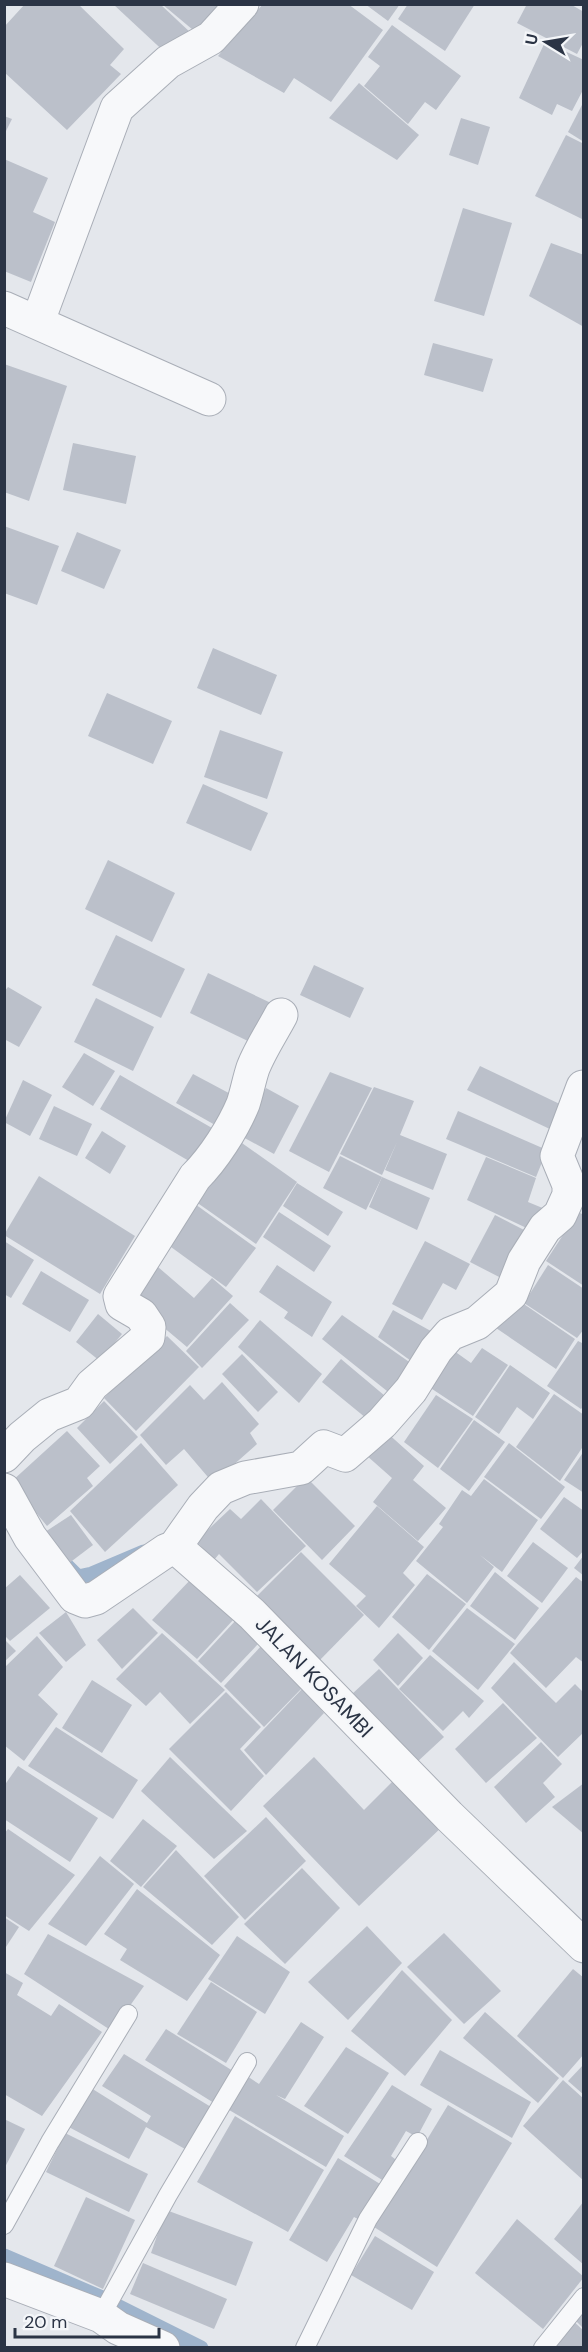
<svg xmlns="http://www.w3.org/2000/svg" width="588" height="2352" font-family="'DM Sans',sans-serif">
  <rect width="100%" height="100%" fill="#e4e7ec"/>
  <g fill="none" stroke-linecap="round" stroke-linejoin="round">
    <g stroke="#9fb4cc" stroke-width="15">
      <path d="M66,1565l12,12 14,-3 52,-22"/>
      <path d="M4,2256l98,42"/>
      <path d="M117,2306l84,42"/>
    </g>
  </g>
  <g fill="#bbc0ca">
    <path d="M25,4h53l46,45 -14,16 11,9 -54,56 -63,-58v-45z"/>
    <path d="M113,4h47l32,30 -21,24z"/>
    <path d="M162,4h72l-29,36z"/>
    <path d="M263,4h85l35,26 -52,72 -37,-24 -10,15 -66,-37z"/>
    <path d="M365,4h35l-12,17z"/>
    <path d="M408,4h67l-30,47 -47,-32z"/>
    <path d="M527,4h43l14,8v29l-7,13 -60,-31z"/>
    <path d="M392,25l69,51 -25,34 -11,-8 -17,22 -44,-38 16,-20 -12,-9z"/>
    <path d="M545,42l39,18v28l-12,23 -15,-7 -5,11 -33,-17z"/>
    <path d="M359,83l60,52 -22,25 -68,-42z"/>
    <path d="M584,101v41l-16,-10z"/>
    <path d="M4,116l8,3 -8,16z"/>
    <path d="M461,118l29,9 -12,38 -29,-10z"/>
    <path d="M566,135l18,9 -2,75 -47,-23z"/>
    <path d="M4,159l44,19 -15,34 22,10 -24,60 -27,-11z"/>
    <path d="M463,208l49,15 -28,93 -50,-15z"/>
    <path d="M551,243l33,12v72l-55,-31z"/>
    <path d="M433,343l60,16 -10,33 -59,-17z"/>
    <path d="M4,364l63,22 -38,115 -25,-9z"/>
    <path d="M73,443l63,13 -10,48 -63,-14z"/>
    <path d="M4,526l55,20 -22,59 -33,-12z"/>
    <path d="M77,532l44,18 -17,39 -43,-18z"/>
    <path d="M213,648l64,27 -16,40 -64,-27z"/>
    <path d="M107,693l65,28 -19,43 -65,-28z"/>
    <path d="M220,730l63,22 -16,47 -63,-22z"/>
    <path d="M203,784l65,29 -17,38 -65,-28z"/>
    <path d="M108,860l67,33 -23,49 -67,-33z"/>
    <path d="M116,935l69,34 -24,49 -69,-33z"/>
    <path d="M314,965l50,23 -14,30 -50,-23z"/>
    <path d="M208,973l63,30 -19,40 -62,-30z"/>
    <path d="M8,987l34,20 -23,40 -15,-8v-47z"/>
    <path d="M96,998l58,29 -21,44 -59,-29z"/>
    <path d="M84,1053l31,18 -22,35 -31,-19z"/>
    <path d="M480,1066l86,41 -12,24 -87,-41z"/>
    <path d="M330,1072l42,16 -43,84 -40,-21z"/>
    <path d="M193,1074l47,25 -16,31 -48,-27z"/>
    <path d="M120,1075l92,53 -6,10 -5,30 -101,-59z"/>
    <path d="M23,1080l29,15 -22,41 -26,-14z"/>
    <path d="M374,1087l40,14 -14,34 47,19 -14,36 -48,-20 12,-28 -15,33 -42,-21z"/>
    <path d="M266,1088l33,18 -25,48 -33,-18z"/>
    <path d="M54,1106l38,18 -15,32 -38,-17z"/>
    <path d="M458,1111l89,39 -11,27 -90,-38z"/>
    <path d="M102,1131l24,15 -16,28 -25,-16z"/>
    <path d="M232,1136l65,46 -41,62 -67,-47z"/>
    <path d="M340,1156l42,21 -16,33 -43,-22z"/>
    <path d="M486,1157l50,21 -8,24 17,7 -10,23 -68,-32z"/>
    <path d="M39,1176l96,60 -35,58 -96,-59z"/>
    <path d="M382,1177l48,21 -13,32 -48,-23z"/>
    <path d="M297,1183l46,29 -15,24 -45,-30z"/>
    <path d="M188,1199l68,49 -30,39 -66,-48z"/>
    <path d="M279,1212l52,34 -17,26 -51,-35z"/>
    <path d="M578,1212l6,3v71l-38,-25z"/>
    <path d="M495,1215l33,17 -25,47 -33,-17z"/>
    <path d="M4,1241l30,19 -23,38 -7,-4z"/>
    <path d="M425,1241l45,23 -14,26 -13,-7 -21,37 -30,-16z"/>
    <path d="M277,1265l55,37 -20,35 -28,-19 4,-6 -29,-20z"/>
    <path d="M548,1265l36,24v40l-7,9 -53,-35z"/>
    <path d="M158,1267l36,31 18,-20 21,18 -46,51 -56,-47z"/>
    <path d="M41,1271l48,29 -19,32 -48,-28z"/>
    <path d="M515,1298l60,41 -19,30 -60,-41z"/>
    <path d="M230,1303l19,17 -47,48 -16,-17z"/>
    <path d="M393,1310l45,25 -20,31 -40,-29z"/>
    <path d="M98,1314l24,20 -22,27 -24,-19z"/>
    <path d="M342,1315l73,51 -23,29 -70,-56z"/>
    <path d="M260,1320l62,54 -23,29 -61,-56z"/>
    <path d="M167,1336l32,31 -63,64 -32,-33z"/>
    <path d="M578,1341l6,3v62l-3,3 -34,-23z"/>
    <path d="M450,1348l21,15 11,-15 26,17 -35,51 -47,-31z"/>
    <path d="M242,1354l36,38 -20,20 -36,-38z"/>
    <path d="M341,1359l44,37 -19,22 -44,-36z"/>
    <path d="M510,1365l40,28 -17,26 -16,-12 -18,27 -24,-17z"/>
    <path d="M222,1382l37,42 -9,9 7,11 -44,39 -29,-34 -18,16 -26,-30 50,-50 14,15z"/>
    <path d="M554,1394l30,21v30l-24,36 -44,-34z"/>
    <path d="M436,1395l37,24 -35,49 -34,-26z"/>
    <path d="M104,1401l34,36 -28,27 -33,-36z"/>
    <path d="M474,1420l31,22 -36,49 -29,-22z"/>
    <path d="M67,1431l33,35 -13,12 6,8 -46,40 -36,-44z"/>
    <path d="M385,1431l39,35 -11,14 33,28 -28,33 -45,-39 19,-24 -26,-23z"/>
    <path d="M141,1443l37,42 -73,67 -35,-41z"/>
    <path d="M509,1443l56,44 -24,32 -57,-42z"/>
    <path d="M584,1451v42l-20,-13z"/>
    <path d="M306,1477l49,49 -33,34 -49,-50z"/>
    <path d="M484,1479l54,41 -36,52 -22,-17 14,12 -27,36 -51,-42 27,-34 -4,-3 23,-34 9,6z"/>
    <path d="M564,1497l20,14v39l-7,8 -37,-29z"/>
    <path d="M261,1499l45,47 -49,46 -38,-38 -5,6 -18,-19 34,-32 11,10z"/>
    <path d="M377,1506l47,41 -21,26 12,12 -36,43 -23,-22 10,-10 -37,-32z"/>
    <path d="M71,1515l22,30 -25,19 -23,-32z"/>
    <path d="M533,1542l35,26 -26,35 -35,-27z"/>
    <path d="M301,1552l63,63 -47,48 -62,-65z"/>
    <path d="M584,1555v21l-10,-8z"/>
    <path d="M495,1572l44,36 -24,32 -45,-34z"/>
    <path d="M427,1574l39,30 -37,46 -37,-33z"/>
    <path d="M20,1575l30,33 -40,33 -6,-6v-46z"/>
    <path d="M193,1577l41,42 -37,40 -45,-39z"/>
    <path d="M576,1577l8,6v80l-8,-6 -30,31 -36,-35z"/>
    <path d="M133,1608l25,25 -36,36 -25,-29z"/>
    <path d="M467,1608l48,36 -37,46 -46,-39z"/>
    <path d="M66,1612l20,33 -20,17 -27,-29z"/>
    <path d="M236,1620l23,23 -38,40 -23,-22z"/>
    <path d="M162,1633l63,57 -35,34 -30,-32 -14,14 -30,-27z"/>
    <path d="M398,1633l25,25 -25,28 -25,-26z"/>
    <path d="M37,1636l26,31 -25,28 20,19 -34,47 -20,-16v-77z"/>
    <path d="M4,1639l12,12 -12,11z"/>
    <path d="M262,1645l41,42 -39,40 -40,-41z"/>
    <path d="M430,1655l54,46 -15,17 -6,-7 -20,20 -44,-42z"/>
    <path d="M514,1662l42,41 19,-19 9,9v39l-26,25 -67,-69z"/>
    <path d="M379,1669l65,68 -28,26 -65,-68z"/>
    <path d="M92,1680l40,25 -30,48 -40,-25z"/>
    <path d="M303,1688l21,25 -58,62 -22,-25z"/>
    <path d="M226,1692l35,35 -21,22 24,27 -33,35 -62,-62z"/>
    <path d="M503,1703l34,35 -51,45 -31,-34z"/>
    <path d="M56,1727l82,53 -25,39 -85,-53z"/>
    <path d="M541,1742l21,22 -19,19 12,14 -29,26 -32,-36z"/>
    <path d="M170,1757l77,74 -33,28 -73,-68z"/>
    <path d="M314,1757l50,53 35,-35 47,48 -87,83 -96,-100z"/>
    <path d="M18,1766l80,52 -28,44 -66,-43v-33z"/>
    <path d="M584,1783v51l-32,-27z"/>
    <path d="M266,1817l40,44 -61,59 -41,-44z"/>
    <path d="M143,1819l34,27 -36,41 -31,-26z"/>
    <path d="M8,1829l67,46 -46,56 -25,-16v-81z"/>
    <path d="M176,1850l63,67 -27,28 -69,-58z"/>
    <path d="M100,1856l34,28 -48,62 -38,-22z"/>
    <path d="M302,1868l38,40 -55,56 -41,-40z"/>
    <path d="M137,1889l83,66 -33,46 -67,-41 7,-11 -23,-15z"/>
    <path d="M4,1917l15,10 -15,23z"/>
    <path d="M367,1926l35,37 -54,57 -40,-38z"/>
    <path d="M444,1933l57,58 -37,33 -57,-57z"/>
    <path d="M48,1934l96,52 -32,45 -88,-57z"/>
    <path d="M237,1936l53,36 -25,42 -57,-35z"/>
    <path d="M573,1969l11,9v76l-21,24 -46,-42z"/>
    <path d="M402,1970l50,50 -47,56 -54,-45z"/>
    <path d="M4,1972l19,11 -6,12 34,21 8,-12 43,28 -60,84 -38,-22z"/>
    <path d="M211,1982l46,30 -31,51 -49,-29z"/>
    <path d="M485,2012l74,66 -21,25 -75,-65z"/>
    <path d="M301,2022l23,15 -39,62 -9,-4 68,41 -18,31 -102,-60 20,-33 15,10z"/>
    <path d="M166,2029l67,42 -19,32 -69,-43z"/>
    <path d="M346,2047l43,26 -41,61 -44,-28z"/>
    <path d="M440,2050l91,52 -19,36 -92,-53z"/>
    <path d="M124,2054l87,53 -26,42 -39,-22 -17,32 -64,-34 26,-37 56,35 4,-7 -49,-30z"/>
    <path d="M584,2064v31l-16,-14z"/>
    <path d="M563,2080l21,19v82l-61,-55z"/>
    <path d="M392,2085l40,24 -15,28 -11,-6 -15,25 8,6 -12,21 -43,-27z"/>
    <path d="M448,2105l64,38 -75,124 -63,-40z"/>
    <path d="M235,2116l89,54 -36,62 -91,-50z"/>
    <path d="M4,2119l21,10 -21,40z"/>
    <path d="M65,2133l83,41 -19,38 -83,-40z"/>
    <path d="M338,2158l47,29 -21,35 -10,-5 -27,45 -38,-22z"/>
    <path d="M86,2197l49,23 -32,69 -49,-23z"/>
    <path d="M584,2201v64l-30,-26z"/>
    <path d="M166,2210l87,32 -17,44 -85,-33z"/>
    <path d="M517,2219l67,58 -41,52 -68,-56z"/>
    <path d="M375,2236l59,36 -22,38 -61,-35z"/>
    <path d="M143,2263l84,36 -13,30 -84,-35z"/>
    <path d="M584,2308v21l-10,-10z"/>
    <path d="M572,2320l12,11v17h-36z"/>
  </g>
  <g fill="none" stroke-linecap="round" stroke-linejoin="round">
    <defs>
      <g id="service">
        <path d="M4,2225l46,-83 78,-128"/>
        <path d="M101,2316l67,-121 79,-133"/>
        <path d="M305,2348l63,-129 50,-77"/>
        <path d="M543,2348l41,-51"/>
      </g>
      <g id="minor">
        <path d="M4,308l205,91"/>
        <path d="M38,321l79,-213 51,-46 43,-24 31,-34"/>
        <path d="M4,1456l18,-19 27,-22 30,-12 13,-18 56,-48 1,-10 -8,-12 -19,-11 -2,-8 75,-119c19,-19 38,-49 48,-73 4,-12 6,-24 10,-36 7,-18 19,-36 28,-53"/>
        <path d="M4,1490l26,47 45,60 10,4 11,-3 71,-48 7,-2 6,3 72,63 197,202 135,130"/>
        <path d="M174,1548l29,-41 18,-19 24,-10 56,-10 23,-21 21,8 37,-32 29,-33 25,-40 14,-16 27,-11 34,-29 13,-33 21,-33 15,-13 9,-20v-10l-12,-29 26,-69"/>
        <path d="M4,2279l97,37 17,12 45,20"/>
      </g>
    </defs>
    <use href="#service" stroke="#a9aeb7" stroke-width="20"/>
    <use href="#minor" stroke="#a9aeb7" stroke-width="35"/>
    <use href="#service" stroke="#f7f8fa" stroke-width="18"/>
    <use href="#minor" stroke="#f7f8fa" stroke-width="33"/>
  </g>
  <g text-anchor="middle" stroke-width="4.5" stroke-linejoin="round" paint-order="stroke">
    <g font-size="21" fill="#2b3445" stroke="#f4f6f9">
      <text transform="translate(314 1677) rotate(46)" y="7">JALAN KOSAMBI</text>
    </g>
  </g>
  <rect width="588" height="2352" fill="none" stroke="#2b3445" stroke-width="12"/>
  <g transform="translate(546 42) rotate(281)" stroke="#f4f6f9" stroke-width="4.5" paint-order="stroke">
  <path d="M0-4.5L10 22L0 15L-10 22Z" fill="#2b3445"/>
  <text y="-9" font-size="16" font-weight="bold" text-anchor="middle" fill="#2b3445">U</text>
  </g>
  <path d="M15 2328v9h144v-9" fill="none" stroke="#2b3445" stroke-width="3"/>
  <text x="24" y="2328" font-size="18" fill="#2b3445" stroke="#f4f6f9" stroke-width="4.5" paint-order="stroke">20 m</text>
</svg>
